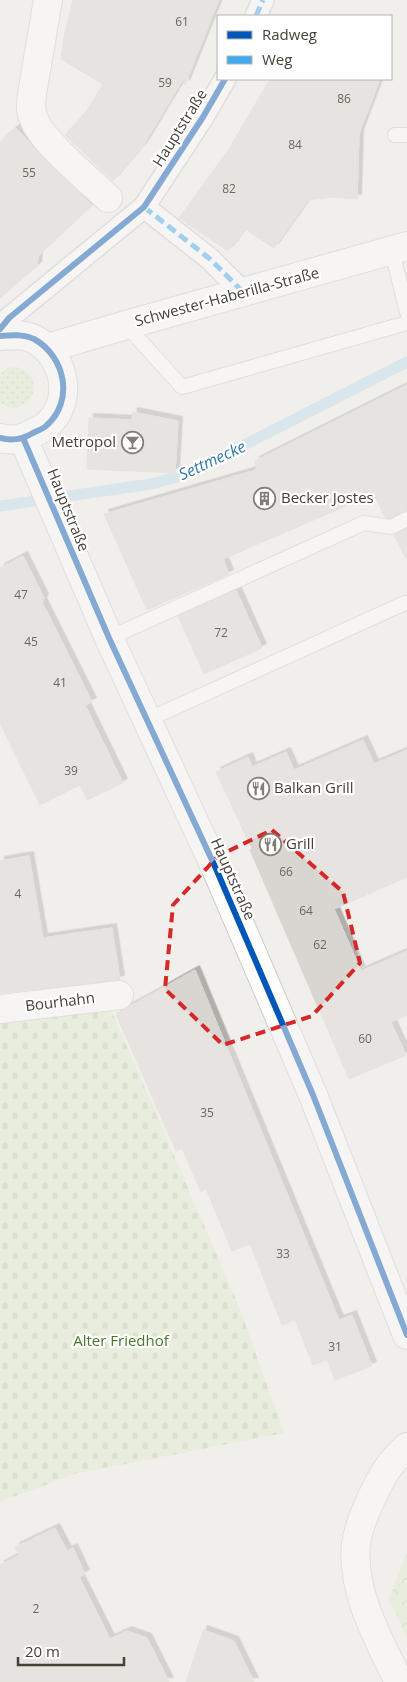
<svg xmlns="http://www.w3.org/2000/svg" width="407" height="1682" font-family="'Open Sans',sans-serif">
  <defs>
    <pattern id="grass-dots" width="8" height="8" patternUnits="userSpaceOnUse" patternTransform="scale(1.25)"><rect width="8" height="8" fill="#dfebcc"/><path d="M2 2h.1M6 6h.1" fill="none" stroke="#c1cbb0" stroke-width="1.8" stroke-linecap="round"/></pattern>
    <pattern id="cemetery-stones" width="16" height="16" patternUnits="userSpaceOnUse" patternTransform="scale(1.25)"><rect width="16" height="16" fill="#dfebcc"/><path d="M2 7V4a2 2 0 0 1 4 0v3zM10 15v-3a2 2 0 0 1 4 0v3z" fill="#c1cbb0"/></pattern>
    <pattern id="park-crowns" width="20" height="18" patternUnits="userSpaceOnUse" patternTransform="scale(1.25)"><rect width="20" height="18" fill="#dfebcc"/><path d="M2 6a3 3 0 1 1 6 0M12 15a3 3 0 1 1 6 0" fill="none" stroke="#c1cbb0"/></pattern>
    <filter id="shadow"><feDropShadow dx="4.5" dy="-4.5" stdDeviation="0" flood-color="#0004"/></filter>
  </defs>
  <rect width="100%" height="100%" fill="#f1efeb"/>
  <path fill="url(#grass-dots)" d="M15,367c38,9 11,57 -15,35v-28l8,-6z"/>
  <path fill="url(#cemetery-stones)" d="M109,1005l131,304 44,124 -210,41 -74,28v-483z"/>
  <path fill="url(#park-crowns)" d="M407,1551v86l-18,-37z"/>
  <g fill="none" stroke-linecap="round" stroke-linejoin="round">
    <path stroke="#bcdbed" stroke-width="11" d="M0,506l151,-22 34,-9 222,-113"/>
  </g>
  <g fill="#d9d6d2" stroke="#d9d6d1" filter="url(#shadow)">
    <path d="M73,0h146l-34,85 -1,-7 -41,68 -30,35 -48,-46 21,-23 17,-28 -42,-25 3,-22z"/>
    <path d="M270,79h110l-21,55 -2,65 -25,-2 -24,3 -34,48 -29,-19 -17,22 -49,-33 50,-69z"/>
    <path d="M16,128l39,42 37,35 -54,51 -1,10 -37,32v-156z"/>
    <path d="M407,385v125l-17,8 -5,-1 -11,-23 -151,65 6,15 -82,36 -43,-96 152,-44 -1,-9z"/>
    <path d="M133,412l45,9 -3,52 -88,-4 2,-51 43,2z"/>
    <path d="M407,529v31l-13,-25z"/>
    <path d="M23,556l21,42 -2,4 50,100 -7,3 38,78 -36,17 -7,-15 -40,20 -40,-82v-155z"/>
    <path d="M236,590l26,58 -58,26 -26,-58z"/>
    <path d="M363,740l11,24 33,-14v127l-73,32 27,62 46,-20v64l-16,7 15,33 -57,24 -99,-229 2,-1 -36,-77 32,-15 4,10 34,-15 8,18z"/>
    <path d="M29,856l14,82 69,-10 8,52 -120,13v-132z"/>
    <path d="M195,970l144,350 13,-5 20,51 -37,14 -8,-20 -14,5 -18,-45 -13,5 -32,-81 -18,7 -26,-62 -5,3 -19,-44 -6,3 -60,-137z"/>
    <path d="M55,1528l12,23 6,-3 12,26 -6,3 31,62 17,-8 20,7 22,44h-169v-117l19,-10 -4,-8z"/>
    <path d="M203,1630l31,11 20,41h-68z"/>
  </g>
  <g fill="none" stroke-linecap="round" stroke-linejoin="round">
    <defs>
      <g id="service">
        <path d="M395,135h12"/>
        <path d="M392,251l15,61"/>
        <path d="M126,325l56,62 225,-64"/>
        <path d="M109,638l255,-115 27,4 16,-8"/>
        <path d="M147,720l258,-117"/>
      </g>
      <g id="pedestrian">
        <path d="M256,16l7,-16"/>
        <path d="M144,207l66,52 33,33"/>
        <path d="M0,329l9,-11 135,-111 59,-90 22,-38"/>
      </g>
      <g id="minor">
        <path d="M48,0l-16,94c-1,8 -2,16 1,23 8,24 55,62 75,81"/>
        <path d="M23,438l86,200 108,233 96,224 94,240"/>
        <path d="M0,1009l119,-14"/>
        <path d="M399,1682c-20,-42 -48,-90 -43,-138 2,-16 9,-32 16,-47 9,-19 18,-36 35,-50"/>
      </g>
      <g id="tertiary">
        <path d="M0,336c11,-1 23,-2 34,3 31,17 41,62 12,87 -3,3 -9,5 -13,7 -10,6 -22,8 -33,5"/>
        <path d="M48,348l78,-23 281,-79"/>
      </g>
    </defs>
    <use href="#service" stroke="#cdcbc7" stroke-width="16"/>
    <use href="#pedestrian" stroke="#cdcbc7" stroke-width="24"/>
    <use href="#minor" stroke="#cdcbc7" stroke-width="30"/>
    <use href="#tertiary" stroke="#cdcbc7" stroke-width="30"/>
    <use href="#service" stroke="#fdfdfc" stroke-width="14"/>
    <use href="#pedestrian" stroke="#fdfdfc" stroke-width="21"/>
    <use href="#minor" stroke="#fdfdfc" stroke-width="28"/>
    <use href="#tertiary" stroke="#fdfdfc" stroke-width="28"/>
    <g stroke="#3fa9f5" stroke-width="5" stroke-dasharray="10 5" stroke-linecap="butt">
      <path d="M256,16l7,-16"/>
      <path d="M144,207l66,52 33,33"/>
    </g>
    <defs>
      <g id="cycleway">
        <path d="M0,329l9,-11 135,-111 59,-90 22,-38"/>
        <path d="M0,336c11,-1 23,-2 34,3 31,17 41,62 12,87 -3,3 -9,5 -13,7 -10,6 -22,8 -33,5"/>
        <path d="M23,438l86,200 108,233 96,224 94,240"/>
      </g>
    </defs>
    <use href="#cycleway" stroke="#fff" stroke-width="9"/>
    <use href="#cycleway" stroke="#0057b8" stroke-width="6"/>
  </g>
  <path d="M0 0H407V1682H0ZM272,830l71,62 17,71 -48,53 -89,29 -58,-56 8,-84 45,-49z" fill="#f1efeb" fill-opacity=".55" fill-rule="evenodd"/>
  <path fill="none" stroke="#d62828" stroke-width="4" stroke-dasharray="10 6" stroke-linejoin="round" d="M272,830l71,62 17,71 -48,53 -89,29 -58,-56 8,-84 45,-49z"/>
  <defs>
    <symbol id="bar-ring" viewBox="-11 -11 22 22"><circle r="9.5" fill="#fff" stroke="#827d76" stroke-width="1.5"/><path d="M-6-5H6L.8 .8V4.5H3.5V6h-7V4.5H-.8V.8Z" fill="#827d76"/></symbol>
    <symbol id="building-ring" viewBox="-11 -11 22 22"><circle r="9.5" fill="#fff" stroke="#827d76" stroke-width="1.5"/><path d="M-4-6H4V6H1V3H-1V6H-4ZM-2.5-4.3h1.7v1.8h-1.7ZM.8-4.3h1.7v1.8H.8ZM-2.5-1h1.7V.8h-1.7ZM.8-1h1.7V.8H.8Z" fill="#827d76"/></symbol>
    <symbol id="restaurant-ring" viewBox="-11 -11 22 22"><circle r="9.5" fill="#fff" stroke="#827d76" stroke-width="1.5"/><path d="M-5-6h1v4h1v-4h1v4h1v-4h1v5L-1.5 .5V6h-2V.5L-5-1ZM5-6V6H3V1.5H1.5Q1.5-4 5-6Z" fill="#827d76"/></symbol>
  </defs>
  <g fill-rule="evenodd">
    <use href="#bar-ring" x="120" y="430" width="25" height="25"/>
    <use href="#building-ring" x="252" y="486" width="25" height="25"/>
    <use href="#restaurant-ring" x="246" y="776" width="25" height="25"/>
    <use href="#restaurant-ring" x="258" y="832" width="25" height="25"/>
  </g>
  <g text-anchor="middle" stroke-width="4.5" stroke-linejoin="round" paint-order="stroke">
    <g font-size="12" fill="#6d675f">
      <text x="182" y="26">61</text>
      <text x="165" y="87">59</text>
      <text x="344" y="103">86</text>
      <text x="295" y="149">84</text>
      <text x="29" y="177">55</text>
      <text x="229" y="193">82</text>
      <text x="21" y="599">47</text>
      <text x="221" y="637">72</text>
      <text x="31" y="646">45</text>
      <text x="60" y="687">41</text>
      <text x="71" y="775">39</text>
      <text x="286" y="876">66</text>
      <text x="18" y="898">4</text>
      <text x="306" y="915">64</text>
      <text x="320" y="949">62</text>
      <text x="365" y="1043">60</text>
      <text x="207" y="1117">35</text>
      <text x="283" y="1258">33</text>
      <text x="335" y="1351">31</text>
      <text x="36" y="1613">2</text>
    </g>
    <g font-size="15" fill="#474037" stroke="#fff">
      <text transform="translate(180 128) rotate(-58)" y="5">Hauptstraße</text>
      <text transform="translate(227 297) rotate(-15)" y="5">Schwester-Haberilla-Straße</text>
      <text transform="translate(68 510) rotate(68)" y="5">Hauptstraße</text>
      <text transform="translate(233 879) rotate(66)" y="5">Hauptstraße</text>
      <text transform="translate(60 1002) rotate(-7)" y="5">Bourhahn</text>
    </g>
    <g font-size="15" fill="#474037" stroke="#fff" text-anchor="start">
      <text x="116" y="447" text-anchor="end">Metropol</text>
      <text x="281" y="503">Becker Jostes</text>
      <text x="274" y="793">Balkan Grill</text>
      <text x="286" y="849">Grill</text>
    </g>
    <g font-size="15" fill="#49772b" stroke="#fff">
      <text x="121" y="1346">Alter Friedhof</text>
    </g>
    <g font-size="16" font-style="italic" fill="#3078a8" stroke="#fff">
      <text transform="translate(212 460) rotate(-25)" y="6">Settmecke</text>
    </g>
  </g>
  <rect x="217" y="15" width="175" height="65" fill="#ffffff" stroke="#b5b3af"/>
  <rect x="227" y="31" width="25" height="8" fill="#0057b8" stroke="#b5b3af"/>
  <text x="262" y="40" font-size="15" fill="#474037">Radweg</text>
  <rect x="227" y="56" width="25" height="8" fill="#3fa9f5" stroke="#b5b3af"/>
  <text x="262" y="65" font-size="15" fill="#474037">Weg</text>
  <path d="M18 1657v8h106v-8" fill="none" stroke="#474037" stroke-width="2.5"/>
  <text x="25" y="1657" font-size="15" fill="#474037" stroke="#ffffff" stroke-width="4" paint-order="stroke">20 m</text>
</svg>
